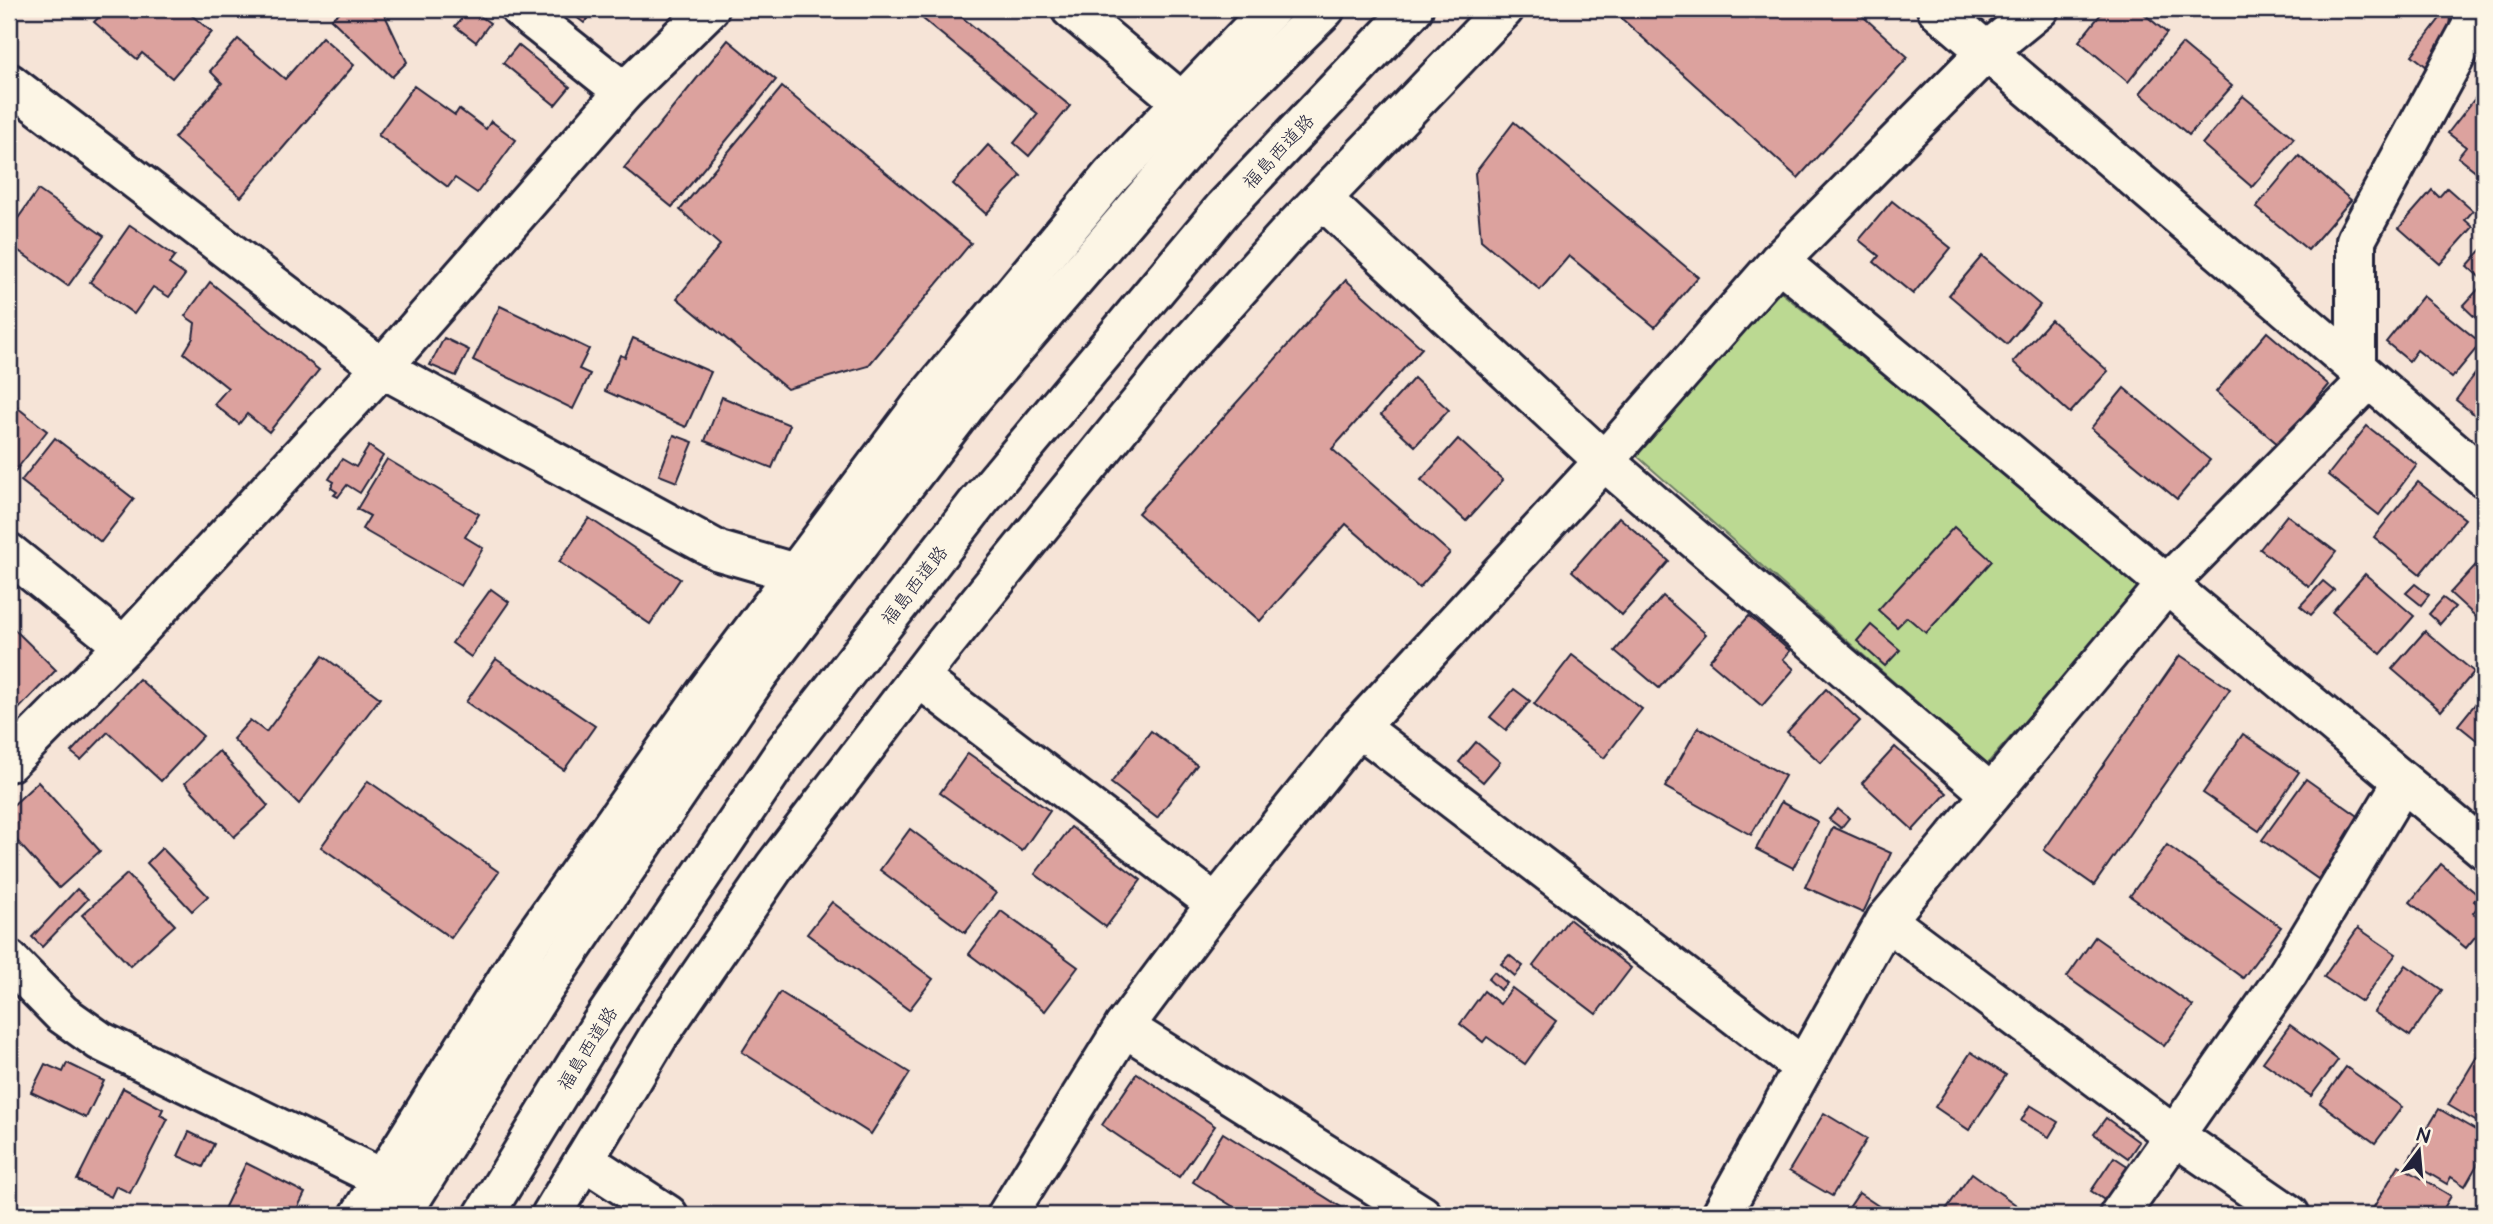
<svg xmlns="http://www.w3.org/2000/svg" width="2493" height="1224" font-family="'Architects Daughter','Klee One',sans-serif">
  <rect width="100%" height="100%" fill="#f6e4d7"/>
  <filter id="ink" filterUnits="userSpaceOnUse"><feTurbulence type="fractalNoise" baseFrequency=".0143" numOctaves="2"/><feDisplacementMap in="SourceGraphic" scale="14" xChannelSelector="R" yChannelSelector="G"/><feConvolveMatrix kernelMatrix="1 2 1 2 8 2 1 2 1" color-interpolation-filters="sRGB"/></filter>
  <g filter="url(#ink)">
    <path fill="#bbd992" stroke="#6e7e66" stroke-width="2" d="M1777,289l366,297 -156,178 -350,-308z"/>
    <g fill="#dca29e" stroke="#22223b" stroke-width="2">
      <path d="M88,9h96l28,23 -40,46 -30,-25 -5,6 -43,-37 5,-5z"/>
      <path d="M344,9h38l25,53 -15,15 -61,-58z"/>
      <path d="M470,9l20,14 -14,19 -21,-16z"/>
      <path d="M566,9h30l-12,14z"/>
      <path d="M911,9h41l118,97 -41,50 -15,-13 24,-29z"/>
      <path d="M1629,9h226l53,48 -110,121 -177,-160z"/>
      <path d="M2105,9h33l29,24 -39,49 -49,-41z"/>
      <path d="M2445,12l5,2 -1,17 -17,40 -20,-16z"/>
      <path d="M322,37l32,28 -113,132 -67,-59 48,-55 -12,-12 28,-32 47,40z"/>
      <path d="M728,40l48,40 -104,127 -48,-39z"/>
      <path d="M2182,44l50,42 -43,49 -49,-42z"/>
      <path d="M518,45l52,42 -15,18 -52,-42z"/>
      <path d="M414,86l41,29 4,-6 27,20 5,-8 25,19 -39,53 -22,-15 -7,9 -70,-52z"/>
      <path d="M782,87l189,156 -103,123 -81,23 -110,-91 43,-53 -40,-35z"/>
      <path d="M2484,87v89l-1,1 -25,-20 8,-10 -18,-14z"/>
      <path d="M2243,96l51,42 -42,49 -50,-43z"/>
      <path d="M1514,122l184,155 -43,50 -86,-71 -29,34 -59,-50 -6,-67z"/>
      <path d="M988,145l33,31 -35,38 -33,-30z"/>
      <path d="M2299,156l52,44 -43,50 -52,-43z"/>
      <path d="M2447,188l26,23 -8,9 8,7 -33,37 -41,-36 33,-38 7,7z"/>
      <path d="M38,190l66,46 -36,50 -59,-42v-13z"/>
      <path d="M1892,201l59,47 -38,46 -39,-32 5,-6 -20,-16z"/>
      <path d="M130,225l45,31 -6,8 16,11 -16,22 -16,-10 -19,27 -44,-32z"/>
      <path d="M2484,247v34l-17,-15z"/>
      <path d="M1982,256l58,49 -33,39 -58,-49z"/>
      <path d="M1346,280l76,68 -90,101 118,104 -31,35 -73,-64 -86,97 -122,-108z"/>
      <path d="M210,282l109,88 -50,62 -22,-18 -8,10 -25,-20 14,-16 -44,-35 9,-15 2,-15 -10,-7z"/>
      <path d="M2484,283v43l-21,-20z"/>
      <path d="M2423,296l58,47 -29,35 -35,-28 -8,11 -23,-19z"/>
      <path d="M500,306l89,43 -10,20 11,5 -17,35 -100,-49z"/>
      <path d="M2051,320l57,51 -38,42 -57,-51z"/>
      <path d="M2267,332l62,53 -50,60 -63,-53z"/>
      <path d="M444,338l25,12 -13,26 -26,-11z"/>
      <path d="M633,338l78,34 -25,55 -81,-36 15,-36 5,2z"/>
      <path d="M2484,362v60l-28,-22z"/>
      <path d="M1414,378l35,32 -34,36 -34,-31z"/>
      <path d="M2124,388l86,72 -33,39 -86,-71z"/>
      <path d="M722,397l68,28 -18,43 -67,-27z"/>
      <path d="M9,401l38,30 -35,44 -3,-2z"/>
      <path d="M2367,426l50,39 -38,50 -51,-40z"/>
      <path d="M674,435l19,7 -16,40 -18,-7z"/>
      <path d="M55,438l79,61 -33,43 -80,-61z"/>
      <path d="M1458,439l45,41 -37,41 -45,-41z"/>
      <path d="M369,446l14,10 -23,37 -13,-8 -9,12 -4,-2 3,-3 -6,-4 3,-6 -5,-3 13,-20 14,8z"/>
      <path d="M387,459l92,55 -14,23 18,11 -22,38 -99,-57 8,-13 -13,-7z"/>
      <path d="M2418,482l47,37 -45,55 -46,-37z"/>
      <path d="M2287,515l49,37 -27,35 -49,-38z"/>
      <path d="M1619,517l50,44 -47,54 -50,-44z"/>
      <path d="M589,518l91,61 -30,45 -91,-62z"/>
      <path d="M1954,527l38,34 -66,72 -19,-16 -10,10 -19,-17z"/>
      <path d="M2484,556v68l-34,-31z"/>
      <path d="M2365,574l49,42 -33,38 -49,-42z"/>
      <path d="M2323,581l11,9 -23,25 -11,-9z"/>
      <path d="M2415,584l14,11 -8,10 -15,-12z"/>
      <path d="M491,589l18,13 -38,55 -19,-14z"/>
      <path d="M1663,596l43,38 -47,54 -44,-37z"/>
      <path d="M2443,598l12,9 -15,17 -11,-10z"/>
      <path d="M1749,616l41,35 -7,8 11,10 -32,37 -53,-45z"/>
      <path d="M9,624l47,46 -47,49z"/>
      <path d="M1871,625l29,25 -15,16 -28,-25z"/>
      <path d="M2425,631l49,41 -33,39 -49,-42z"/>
      <path d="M1572,655l70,54 -38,49 -70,-54z"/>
      <path d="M2180,655l50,34 -136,196 -50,-35z"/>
      <path d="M323,656l57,42 -81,106 -66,-65 17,-19 16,12z"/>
      <path d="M496,659l99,67 -31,44 -98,-68z"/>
      <path d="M139,679l64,57 -42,45 -53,-49 -27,28 -10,-8z"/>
      <path d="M1514,689l16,12 -24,29 -16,-13z"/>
      <path d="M1826,689l34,32 -39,42 -34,-31z"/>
      <path d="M2484,693v53l-26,-21z"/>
      <path d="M1698,727l87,49 -34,59 -86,-48z"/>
      <path d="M1151,731l46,34 -40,53 -46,-35z"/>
      <path d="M2243,734l56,38 -40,59 -56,-38z"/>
      <path d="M1476,742l24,20 -17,20 -24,-20z"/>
      <path d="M1895,747l52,46 -34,37 -51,-47z"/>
      <path d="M219,751l49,55 -34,31 -49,-54z"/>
      <path d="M968,753l82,58 -28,40 -82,-58z"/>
      <path d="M2306,779l55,39 -43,61 -56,-39z"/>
      <path d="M368,781l131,91 -48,66 -130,-91z"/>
      <path d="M38,782l62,69 -41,37 -50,-56v-23z"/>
      <path d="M1781,802l37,20 -25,46 -37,-19z"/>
      <path d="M1838,809l11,9 -8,10 -12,-9z"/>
      <path d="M1071,827l70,53 -35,47 -71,-53z"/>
      <path d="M1833,827l58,26 -28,60 -58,-26z"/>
      <path d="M910,829l86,64 -31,40 -85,-63z"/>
      <path d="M2167,845l114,82 -38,51 -113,-82z"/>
      <path d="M162,848l46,48 -16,15 -45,-48z"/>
      <path d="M2441,864l37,31 -4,6 5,4 -6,8 11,9v4l-18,22 -56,-46z"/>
      <path d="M127,874l48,51 -45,41 -48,-51z"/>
      <path d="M77,889l11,10 -46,48 -10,-10z"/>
      <path d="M832,902l101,77 -24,31 -102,-76z"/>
      <path d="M1001,911l77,56 -33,44 -76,-57z"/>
      <path d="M1569,919l62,49 -35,46 -63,-48z"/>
      <path d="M2358,928l38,26 -34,48 -38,-25z"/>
      <path d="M2095,937l98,69 -29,40 -97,-69z"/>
      <path d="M1509,955l14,11 -8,10 -14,-12z"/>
      <path d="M2406,965l36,25 -32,46 -36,-24z"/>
      <path d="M1494,972l13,11 -7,7 -12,-11z"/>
      <path d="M1512,988l44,33 -31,43 -38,-27 -4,5 -23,-18 24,-33 16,13z"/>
      <path d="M780,992l130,81 -39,61 -129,-82z"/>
      <path d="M2290,1025l48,35 -27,36 -48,-34z"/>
      <path d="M1971,1052l35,23 -37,55 -34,-23z"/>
      <path d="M2479,1053l5,3v70l-36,-21z"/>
      <path d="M67,1063l37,18 -18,37 -55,-26 14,-28 18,8z"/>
      <path d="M2346,1067l56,40 -27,36 -55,-40z"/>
      <path d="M1137,1073l78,53 -36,51 -77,-52z"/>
      <path d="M123,1088l40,21 -3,6 8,4 -38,74 -14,-7 -5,11 -34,-17z"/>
      <path d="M2030,1105l28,17 -9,15 -28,-16z"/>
      <path d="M2439,1109l45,26v18l-19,33 -14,-9 -4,7 -39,-23z"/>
      <path d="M1824,1113l43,26 -35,57 -43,-25z"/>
      <path d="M2106,1118l33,24 -11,16 -34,-24z"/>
      <path d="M189,1132l25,12 -11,23 -25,-11z"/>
      <path d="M1223,1133l129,81 -1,1h-104l-54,-33z"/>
      <path d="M2114,1157l15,10 -23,34 -15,-10z"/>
      <path d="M246,1163l59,30 -11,22 -72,-2z"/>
      <path d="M2399,1165l52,31 -11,19h-71z"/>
      <path d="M1972,1173l58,42h-88z"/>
      <path d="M1859,1193l33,22h-48z"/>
    </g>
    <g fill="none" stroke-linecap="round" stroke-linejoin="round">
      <defs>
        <g id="minor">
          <path d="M520,9l104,83"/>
          <path d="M1071,9l111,93"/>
          <path d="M1937,9l547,468"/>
          <path d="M9,83l373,285 337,183 76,22"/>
          <path d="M1322,199l282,262 387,333"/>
          <path d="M1779,261l705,588"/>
          <path d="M2356,368v-128l125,-231"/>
          <path d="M9,553l115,93"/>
          <path d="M919,678l297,226"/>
          <path d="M1359,727l444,340"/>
          <path d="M9,762l115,-116 258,-278 242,-276 85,-83"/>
          <path d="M1886,920l289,216 115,79"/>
          <path d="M9,960l53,54 38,27 283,138"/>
          <path d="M1124,1027l298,188"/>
          <path d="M584,1160l84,55"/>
          <path d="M360,1215l171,-274 174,-247 221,-295 185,-223 160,-167"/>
          <path d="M551,1215l108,-180 116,-169 164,-215 234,-289 113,-126 218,-227"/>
          <path d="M1007,1215l117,-188 92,-123 143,-177 245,-266 175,-200 208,-210 52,-42"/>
          <path d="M1721,1215l165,-295 280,-335 202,-205"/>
          <path d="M2119,1215l169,-242 114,-190"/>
        </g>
        <g id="highway">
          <path d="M401,1215l140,-222 217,-318 214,-277 236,-274 117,-115"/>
          <path d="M484,1215l117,-191 184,-273 191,-246 248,-297 189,-199"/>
        </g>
      </defs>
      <use href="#minor" stroke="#22223b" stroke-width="44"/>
      <use href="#highway" stroke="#22223b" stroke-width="44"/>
      <use href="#minor" stroke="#fcf5e5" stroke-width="38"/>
      <use href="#highway" stroke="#fcf5e5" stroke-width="38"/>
    </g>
  </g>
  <g text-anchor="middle" stroke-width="7" stroke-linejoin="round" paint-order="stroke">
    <g font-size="19" fill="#22223b" stroke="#fcf5e5">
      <text transform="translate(1278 151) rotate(-47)" y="7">福島西道路</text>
      <text transform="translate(914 585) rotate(-52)" y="7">福島西道路</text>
      <text transform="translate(587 1048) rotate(-58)" y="7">福島西道路</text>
    </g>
  </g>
  <rect width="2493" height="1224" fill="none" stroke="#fcf5e5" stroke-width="35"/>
  <rect x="18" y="18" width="2458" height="1189" fill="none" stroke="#22223b" stroke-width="2.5" filter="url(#ink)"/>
  <g transform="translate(2419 1151) rotate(16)" stroke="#fcf5e5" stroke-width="5" paint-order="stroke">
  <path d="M0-5L12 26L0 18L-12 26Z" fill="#22223b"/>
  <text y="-10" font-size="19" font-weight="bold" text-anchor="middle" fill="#22223b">N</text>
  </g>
</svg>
